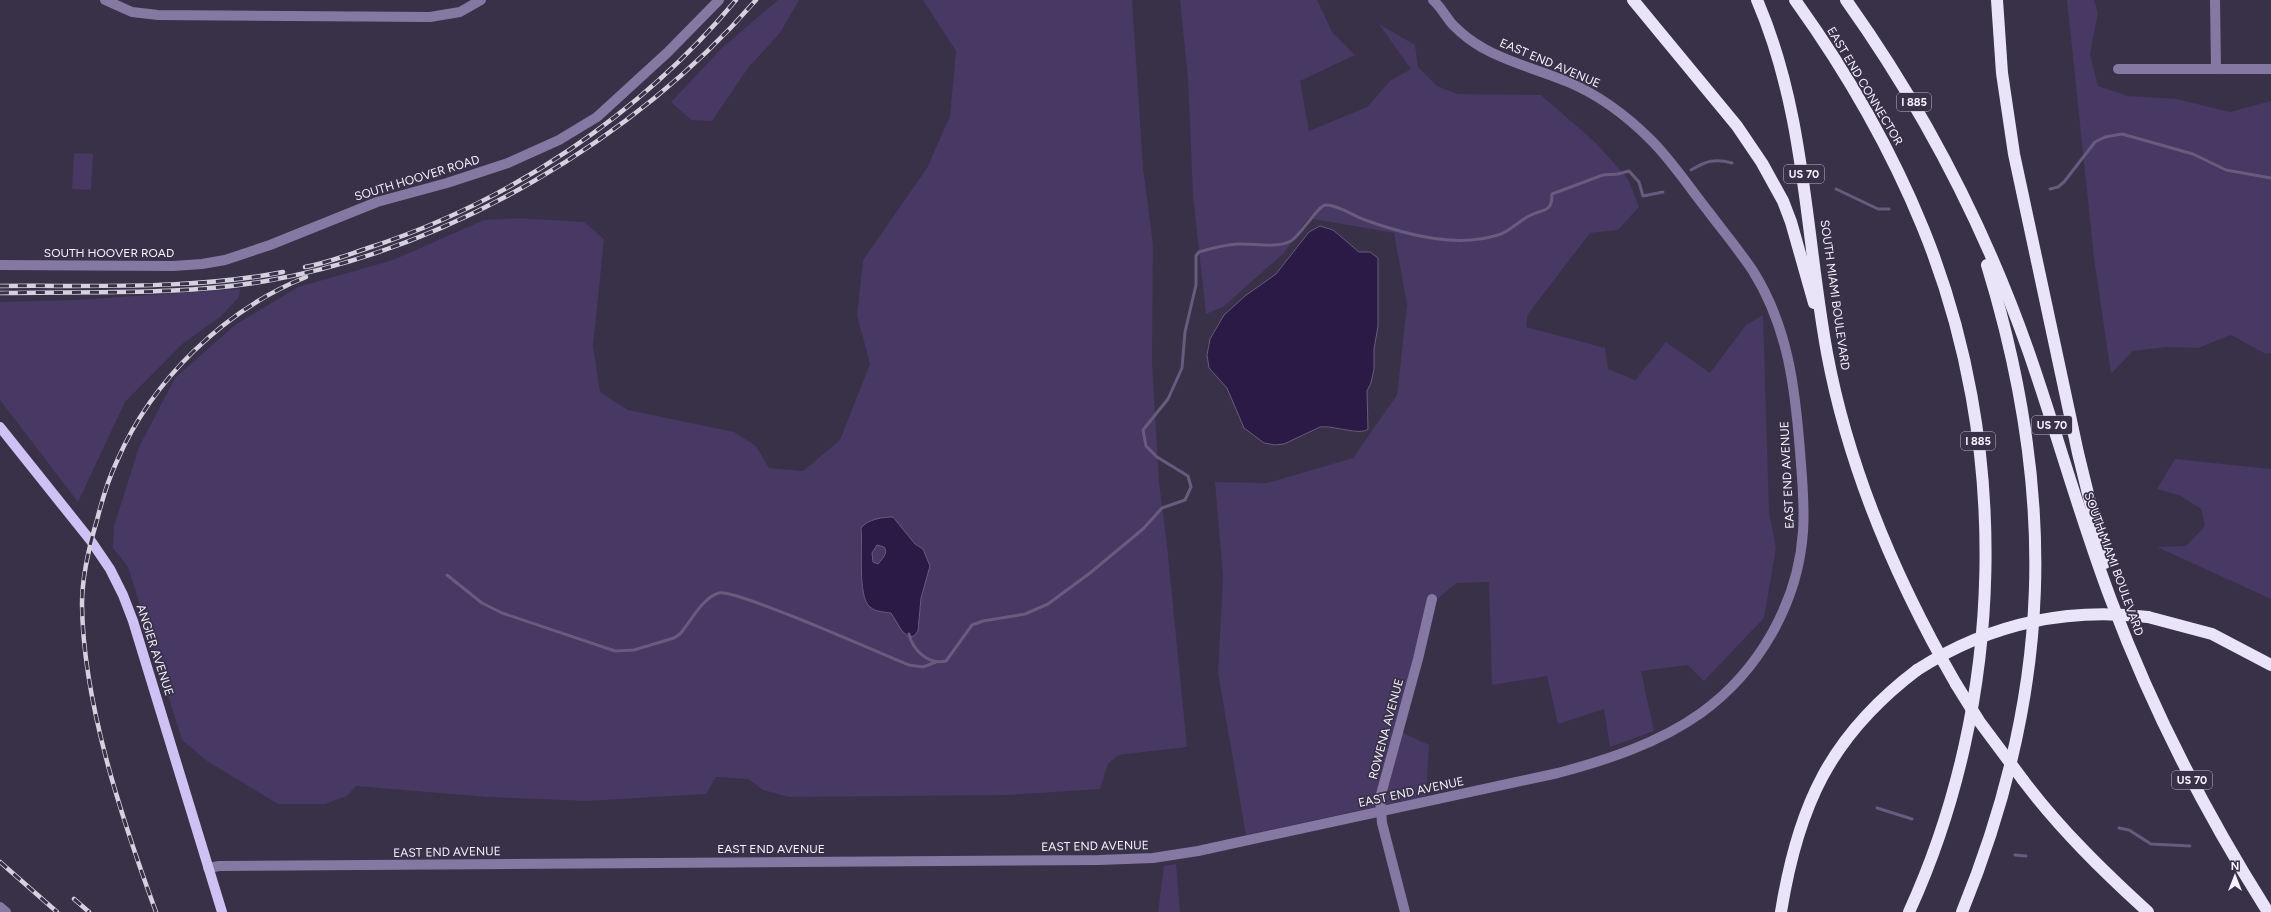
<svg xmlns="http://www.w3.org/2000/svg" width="2271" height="912" font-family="Figtree,sans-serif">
  <rect width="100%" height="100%" fill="#383148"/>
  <g fill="#473864">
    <path d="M778,0h21l-19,33 -32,35 -36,53 -21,-1 -20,-18 51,-54z"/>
    <path d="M923,0h209l11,167 10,78 -1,116 7,121 8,63 20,202 -69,8 -10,9 -8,25 -90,6 -221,2 -26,-7 -15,-11 -32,-2 -10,17 -119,7 -100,-4 -131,-11 -9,10 -22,8h-47l-71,-43 -25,-21 -54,-173 -15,-19 1,-22 25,-79 36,-69 60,-53 63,-38 95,-27 91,-40 36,-2 64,4 20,17 -11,107 7,46 28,18 106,22 22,14 13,22 34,3 37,-31 30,-76 -13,-49 6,-55 64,-92 23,-52 6,-65z"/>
    <path d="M1180,0h137l15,32 23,23 -55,26 9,50 58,-24 23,-26 21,-12 -32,-45 36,21 3,22 19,19 20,8 84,1 55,48 32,36 11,28 -21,23 -28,3 -62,81 -2,13 79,21 3,21 27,11 31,-38 44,31 36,-48 17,-10 6,197 7,36 -12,70 -60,63 -16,-16 -47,6 13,60 -44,16 -6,-38 -46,15 -11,-48 -55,9 -3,-103 -32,1 -31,25 -31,121 34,16 -3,51 -180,39 -28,-162 5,-96 -8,-95 52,1 86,-25 44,-63 10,-90 -13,-72 -86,-15 -24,35 -61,54 -17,7 -13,-118 -5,-117z"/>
    <path d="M2067,0h27l4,13 -8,41 8,32 30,10 49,3 53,13 41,-11v252l-5,1 -35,-19 -33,13 -31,-1 -34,4 -22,23 -17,-116z"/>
    <path d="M74,153l19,1 -2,36 -19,-1z"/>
    <path d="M240,289l-1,8 -19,20 -38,27 -57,58 -47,100 -78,-102v-98l75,-2z"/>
    <path d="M2175,459l96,10v130l-114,-52 29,-1 19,-20 -4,-17 -20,-13 -24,-7z"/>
    <path d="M1176,864l4,48h-22l6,-46z"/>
  </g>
  <g fill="#2b1a46" stroke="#685b7d" fill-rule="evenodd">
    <path d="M1320,226l13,4 26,22h11l8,6v68l-4,23v20l-3,14 -4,8 1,38c-8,7 -35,-4 -48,-2l-36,17 -9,1 -11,-2 -20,-15 -17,-40 -18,-20 -2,-13 3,-16 14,-24 21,-19 31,-22 33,-42z"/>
    <path d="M893,517l22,27 8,5 7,17 -9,32 -3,33 -4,5 -5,1 -7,-6 -11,-18c-7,-1 -15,-1 -21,-6 -13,-10 -7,-62 -9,-79 7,-9 22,-11 32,-11zM877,545l7,2c5,6 -2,12 -6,17l-5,-2 -1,-9z"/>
  </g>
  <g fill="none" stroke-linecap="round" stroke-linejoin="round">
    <g stroke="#685b7d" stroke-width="3">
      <path d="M1691,170c15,-9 24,-12 41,-7"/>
      <path d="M1836,189l42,20h11"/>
      <path d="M2050,189l8,-2 6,-5 31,-40 10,-5 17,-3 71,20 33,16 45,8"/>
      <path d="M447,575l35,28 20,10 113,38 19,-1 40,-12 6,-4c10,-12 23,-37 39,-41 15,-5 165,62 190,72l14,2 13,-5"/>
      <path d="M909,634c4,17 20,31 37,27l26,-36 11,-4 42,-7 23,-10 42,-31 53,-44 19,-21 23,-8 6,-13 -3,-11 -31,-19 -11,-11 -3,-16 25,-31 14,-31 3,-36 11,-47v-29l3,-4c13,-4 25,-7 38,-8 17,-1 38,5 54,-3 11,-7 27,-36 35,-36 12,0 28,11 39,15 42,15 93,29 136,14 10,-4 18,-13 28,-18 14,-8 23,-2 23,-22l51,-19 15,-1 11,-3 10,11 4,14 20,-4"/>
      <path d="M1877,808l35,11"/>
      <path d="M2119,828l10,2 22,14 39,2"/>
      <path d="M2015,855l11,1"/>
    </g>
    <g stroke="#8578a2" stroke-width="10">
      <path d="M105,0l27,12 26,3 272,2 30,-5 21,-12"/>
      <path d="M2215,0l1,69h55"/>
      <path d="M2118,69h98"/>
      <path d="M0,265l173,1 29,-2 23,-4 45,-15 107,-43 70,-19 61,-20 51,-23 38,-23 71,-65 51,-52"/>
      <path d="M208,868l11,-2 880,-6 54,-2 45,-7 360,-78c49,-13 101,-30 143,-60 58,-42 97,-110 102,-181 2,-27 -1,-54 -3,-81 -5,-64 -12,-124 -47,-180 -14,-21 -30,-40 -45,-60 -19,-24 -36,-50 -57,-71 -25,-25 -52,-45 -83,-58 -28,-12 -59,-19 -85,-34 -11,-6 -21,-14 -30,-23 -7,-8 -12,-18 -20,-25"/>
      <path d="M0,907l6,5"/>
      <path d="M1405,912l-23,-89 -2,-25 38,-139 14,-60"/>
    </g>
    <path stroke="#d0c1f4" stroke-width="10" d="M0,427l91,114 19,28 13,26 10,26 89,291"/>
    <g stroke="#eae4f9" stroke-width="12">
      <path d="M1633,0l104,126 25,37 21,38 8,21 23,81"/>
      <path d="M1757,0c49,114 48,233 70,353 22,118 69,227 129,331"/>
      <path d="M1795,0c51,71 95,147 128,228 88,216 83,472 -14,684"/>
      <path d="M1846,0c77,108 138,225 182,350 29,83 52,168 83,250 41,109 95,214 157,312"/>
      <path d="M1997,0l5,73 12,81 64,299 27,110"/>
      <path d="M2148,617l64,17 59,31"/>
      <path d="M2023,780c37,49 80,91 125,132"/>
      <path d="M1781,912c17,-106 49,-176 136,-242"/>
      <path d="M1962,912c91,-222 95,-419 25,-647"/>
    </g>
    <defs>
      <g id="rail">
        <path d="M305,267c22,-4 42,-12 63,-19 142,-46 272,-133 368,-248"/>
        <path d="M0,286c93,-1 192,4 283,-14"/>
        <path d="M0,293c87,-2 180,3 266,-12 183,-32 368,-141 490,-281"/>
        <path d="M0,862l57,50"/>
        <path d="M74,899l15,13"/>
        <path d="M156,912c-34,-93 -73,-209 -74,-308 0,-28 7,-57 15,-84 5,-20 11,-40 20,-59 35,-81 107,-151 189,-184"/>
      </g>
    </defs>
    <use href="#rail" stroke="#d5d1df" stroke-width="4.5"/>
    <use href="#rail" stroke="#383148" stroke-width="3" stroke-dasharray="9" stroke-linecap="butt"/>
    <g stroke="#eae4f9" stroke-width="12">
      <path d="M1917,670c70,-45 148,-63 231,-53"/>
      <path d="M1956,684l23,37 44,59"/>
    </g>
  </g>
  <g text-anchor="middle" stroke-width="3.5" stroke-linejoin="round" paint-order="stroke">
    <g fill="#383148" stroke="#bcb8c7" stroke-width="1">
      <rect x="1897" y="93" width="34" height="18" rx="3"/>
      <rect x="1784" y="165" width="40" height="18" rx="3"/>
      <rect x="2032" y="416" width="40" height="18" rx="3"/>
      <rect x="1961" y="432" width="34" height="18" rx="3"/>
      <rect x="2172" y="771" width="40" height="18" rx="3"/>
    </g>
    <g font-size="11" font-weight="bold" fill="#f5f2fe">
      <text x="1914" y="106">I 885</text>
      <text x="1804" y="178">US 70</text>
      <text x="2052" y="429">US 70</text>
      <text x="1978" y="445">I 885</text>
      <text x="2192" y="784">US 70</text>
    </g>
    <g font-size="12" fill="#f5f2fe" stroke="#383148">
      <text transform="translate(1550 63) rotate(23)" y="4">EAST END AVENUE</text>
      <text transform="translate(1865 86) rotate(59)" y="4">EAST END CONNECTOR</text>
      <text transform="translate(417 178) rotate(-17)" y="4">SOUTH HOOVER ROAD</text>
      <text x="109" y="257">SOUTH HOOVER ROAD</text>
      <text transform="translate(1835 295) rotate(82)" y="4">SOUTH MIAMI BOULEVARD</text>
      <text transform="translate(1787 475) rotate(-93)" y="4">EAST END AVENUE</text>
      <text transform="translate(2114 564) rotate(70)" y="4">SOUTH MIAMI BOULEVARD</text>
      <text transform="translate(155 650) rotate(72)" y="4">ANGIER AVENUE</text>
      <text transform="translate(1386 729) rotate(-75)" y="4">ROWENA AVENUE</text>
      <text transform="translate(1411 792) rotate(-12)" y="4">EAST END AVENUE</text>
      <text transform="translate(1095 846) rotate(-1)" y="4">EAST END AVENUE</text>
      <text x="771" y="853">EAST END AVENUE</text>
      <text transform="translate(447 852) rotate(-1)" y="4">EAST END AVENUE</text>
    </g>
  </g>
  <g transform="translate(2235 876)" stroke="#383148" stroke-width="3" paint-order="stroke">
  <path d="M0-3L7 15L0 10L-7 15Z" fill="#f5f2fe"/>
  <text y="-6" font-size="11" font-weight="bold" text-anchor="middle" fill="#f5f2fe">N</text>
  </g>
</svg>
